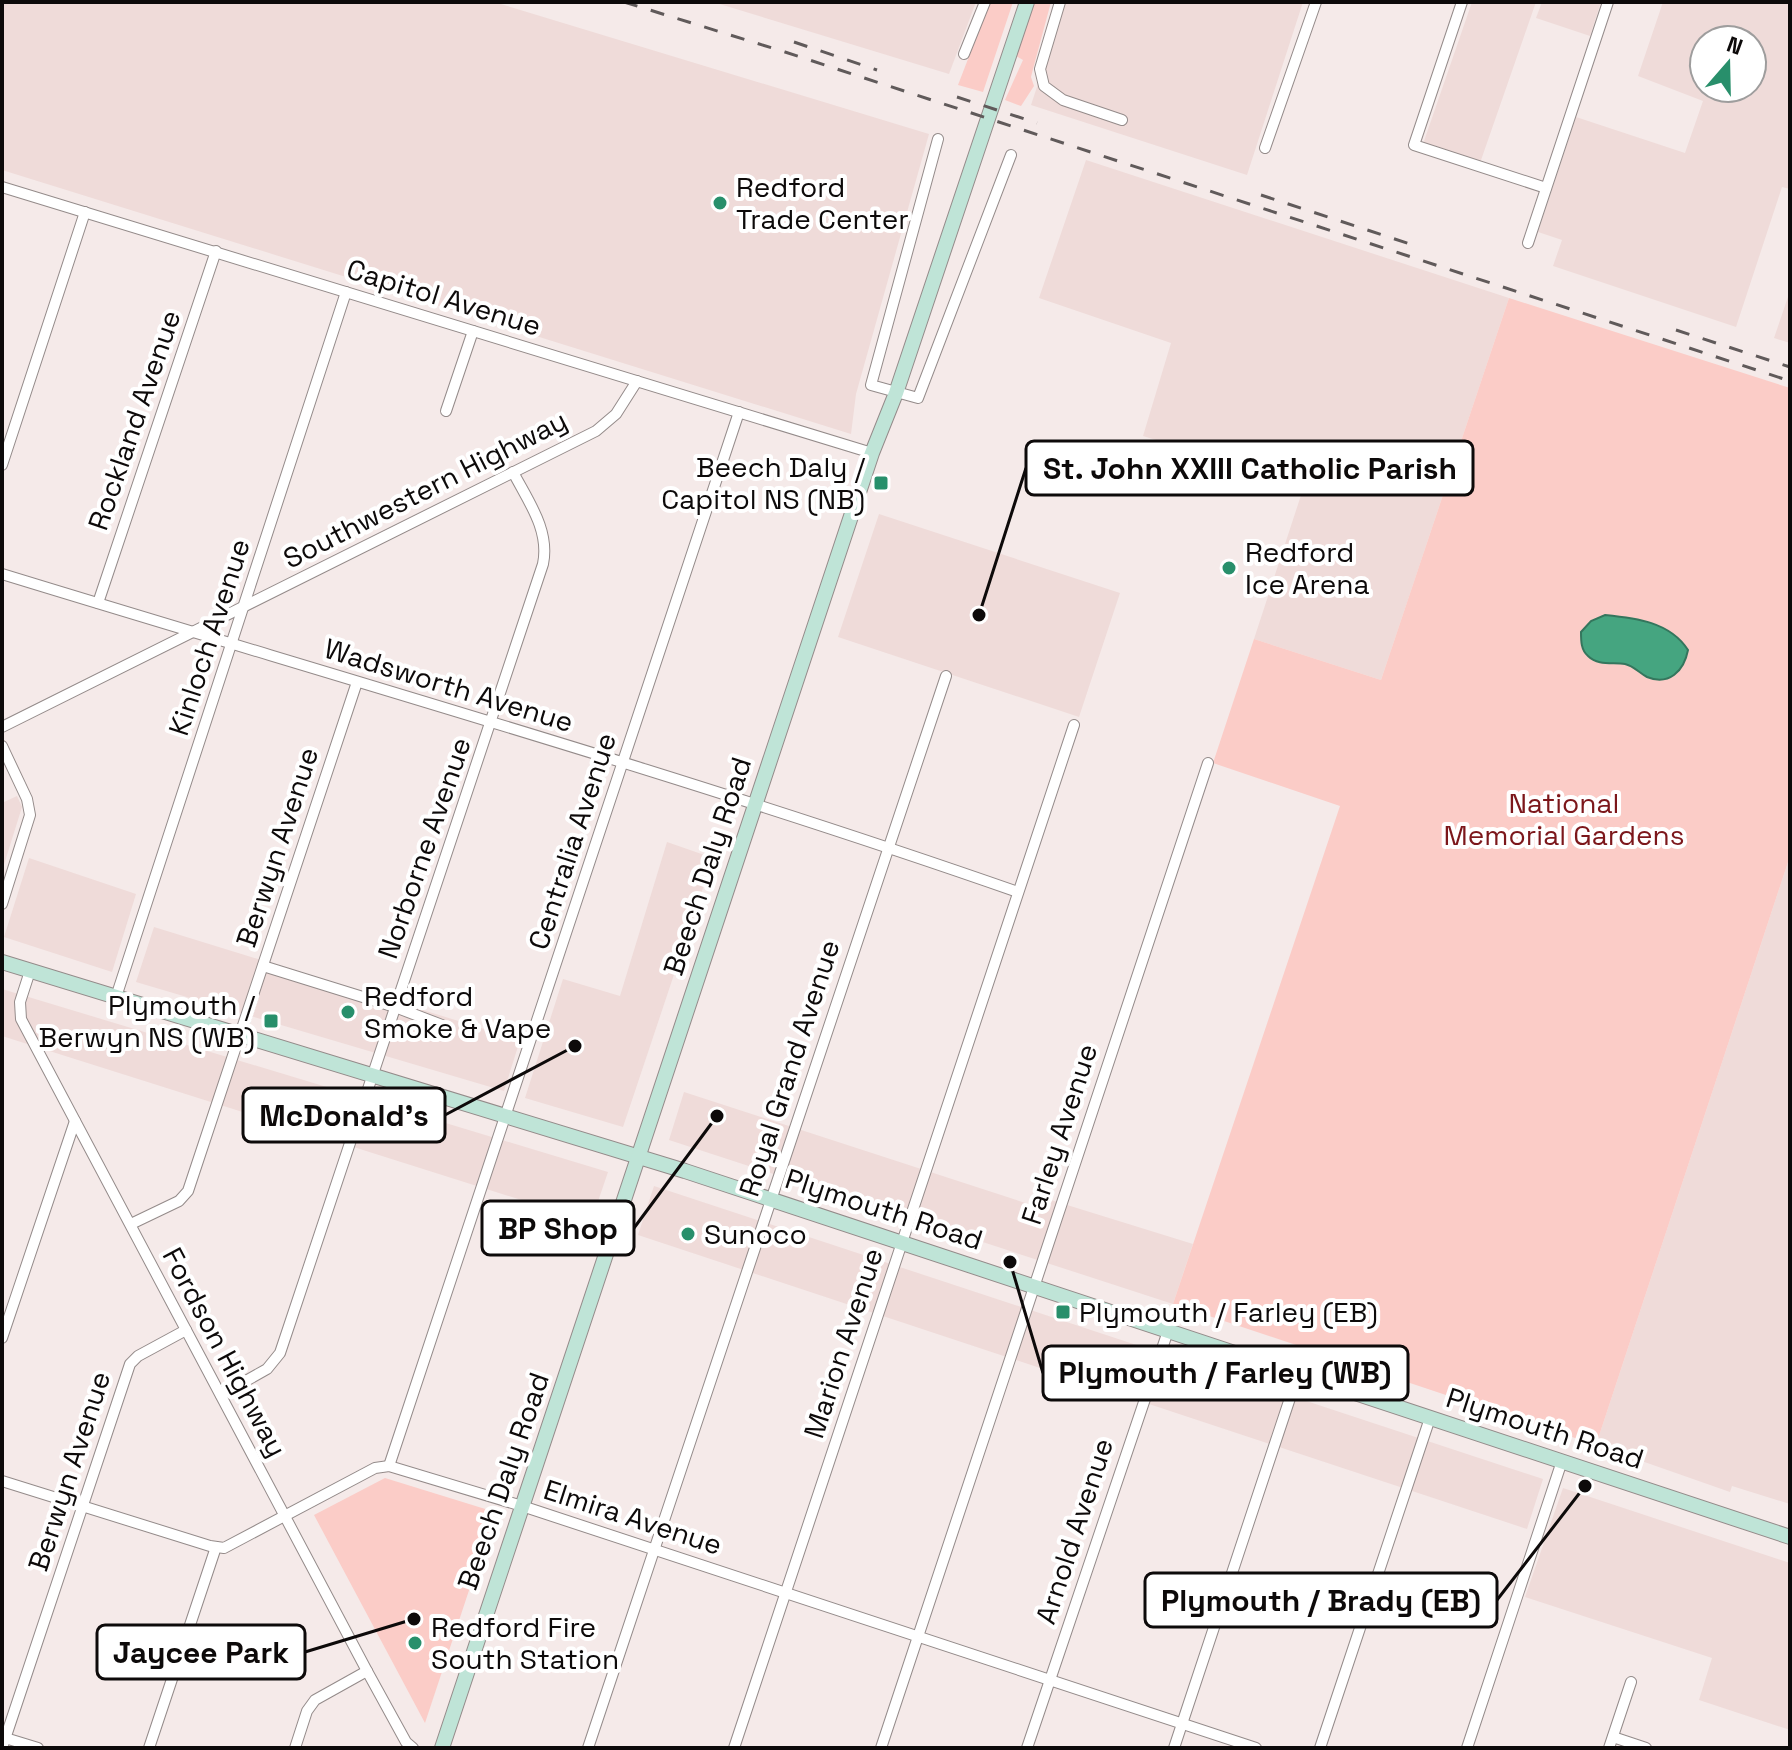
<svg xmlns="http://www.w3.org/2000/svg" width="1792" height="1750" font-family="'Space Grotesk',sans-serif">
  <rect width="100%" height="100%" fill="#f5eae9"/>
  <g fill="#efdbd9" fill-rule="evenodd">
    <path d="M2,2h492l435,132 -73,260 -5,40 -849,-264z"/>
    <path d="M713,2h263l-27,72z"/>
    <path d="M1065,2h238l-56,173 -216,-70z"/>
    <path d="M1472,2h64l-56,161 -57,-19z"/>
    <path d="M1542,2h59l-11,34 -54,-18z"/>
    <path d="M1663,2h127v187l-8,-2 -46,140 -183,-61 9,-26 -24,-8 38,-115 109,36 18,-52 -65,-25zM1704,40h48v48h-48z"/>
    <path d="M1086,160l423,138 -128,382 -127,-41 50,-153 -161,-50 28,-93 -132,-45z"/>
    <path d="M1790,291v52l-16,-5z"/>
    <path d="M879,514l241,79 -41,124 -241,-80z"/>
    <path d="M17,796l5,11 -20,64v-68z"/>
    <path d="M667,842l46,16 -90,269 -98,-29 38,-119 57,17z"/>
    <path d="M1790,856v648l-58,-18 -2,6 -134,-47z"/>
    <path d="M29,858l107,36 -24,78 -108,-35z"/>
    <path d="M154,927l366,113 -16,51 -368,-109z"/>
    <path d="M2,989l606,183 -17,50 -589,-186z"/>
    <path d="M684,1092l363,118 4,-10 142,44 -20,60 -504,-164z"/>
    <path d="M654,1186l889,293 -16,50 -889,-294z"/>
    <path d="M1563,1488l227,75v167l-91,-30 13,-42 -187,-61z"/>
  </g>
  <g fill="#fbccc7">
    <path d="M990,2h23l-30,90 -25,-7z"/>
    <path d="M1035,2h16l-18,67 -2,8 3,9 -13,20 -16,-6 18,-40 -7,-4z"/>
    <path d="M1509,298l281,90v468l-194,589 -423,-141 167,-498 -127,-43 41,-124 127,41z"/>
    <path d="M385,1478l110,34 -70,211 -111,-208z"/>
  </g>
  <path fill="#45a580" stroke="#34765d" stroke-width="2" d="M1605,615c31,3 65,7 83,35 -4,21 -19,36 -41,27 -8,-4 -13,-11 -22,-13 -12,-2 -27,2 -37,-8 -7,-6 -7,-15 -7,-24l10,-11z"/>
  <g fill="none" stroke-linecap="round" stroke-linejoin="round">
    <defs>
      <g id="street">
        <path d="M1060,2l-20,67 4,17 19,14 59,20"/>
        <path d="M1462,2l-48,143 132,43"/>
        <path d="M964,54l21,-52"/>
        <path d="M938,139l-67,246 47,13 93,-243"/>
        <path d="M1265,148l51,-146"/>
        <path d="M2,187l870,266"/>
        <path d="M1528,243l80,-241"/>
        <path d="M446,411l27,-80"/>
        <path d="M2,465l83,-253"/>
        <path d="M2,574c339,104 681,201 1016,318"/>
        <path d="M98,603l118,-352"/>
        <path d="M2,727l594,-296 20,-17 21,-33"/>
        <path d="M2,746l25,53 3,16 -28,89"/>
        <path d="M263,966l132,41 47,18"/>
        <path d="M30,971l-10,31 1,17 346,652 39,71 7,6"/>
        <path d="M116,997l230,-705"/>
        <path d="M131,1224l48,-23 9,-10 169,-509"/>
        <path d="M2,1338l73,-217"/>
        <path d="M221,1395l46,-26 13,-16 263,-789c7,-34 -15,-63 -30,-92"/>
        <path d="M389,1466l350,-1054"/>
        <path d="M2,1481l208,65 14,2 151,-80 14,-2 133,40 734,242"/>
        <path d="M2,1737l36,11"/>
        <path d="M1613,1737l33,11"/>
        <path d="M2,1748l128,-384 8,-8 48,-26"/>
        <path d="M149,1748l67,-201"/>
        <path d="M295,1748l12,-37 8,-11 52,-29"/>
        <path d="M588,1748l358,-1072"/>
        <path d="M734,1748l340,-1023"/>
        <path d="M881,1748l327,-985"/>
        <path d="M1027,1748l141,-417"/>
        <path d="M1174,1748l124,-374"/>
        <path d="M1320,1748l110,-330"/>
        <path d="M1467,1748l95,-287"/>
        <path d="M1609,1748l22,-66"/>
      </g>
      <g id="secondary">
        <path d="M2,962l683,209 1105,366"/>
        <path d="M442,1748l430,-1295 24,-60 131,-391"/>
      </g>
    </defs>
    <use href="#street" stroke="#948b8a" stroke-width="12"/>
    <use href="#secondary" stroke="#948b8a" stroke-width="16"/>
    <use href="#street" stroke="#fff" stroke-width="10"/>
    <use href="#secondary" stroke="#bfe4d7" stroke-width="14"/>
    <g stroke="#605a5a" stroke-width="3" stroke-dasharray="14 14" stroke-linecap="butt">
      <path d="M624,2l161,50 1005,329"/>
      <path d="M794,42l83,28"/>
      <path d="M957,97l80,26"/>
      <path d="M1261,195l152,50"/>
      <path d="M1676,330l114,37"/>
    </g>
  </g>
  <g fill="#288f6b" stroke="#fff" stroke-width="3">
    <circle cx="720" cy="203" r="8"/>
    <rect x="873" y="475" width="16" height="16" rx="4"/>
    <circle cx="1229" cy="568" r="8"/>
    <circle cx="348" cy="1012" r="8"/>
    <rect x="263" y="1013" width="16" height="16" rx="4"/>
    <circle cx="688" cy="1234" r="8"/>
    <rect x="1055" y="1304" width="16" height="16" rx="4"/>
    <circle cx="415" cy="1643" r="8"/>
  </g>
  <g text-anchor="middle" stroke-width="8" stroke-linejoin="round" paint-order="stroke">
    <g font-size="28" fill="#0d0a0a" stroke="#fff" text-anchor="start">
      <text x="736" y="197">Redford<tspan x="736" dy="32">Trade Center</tspan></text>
      <text x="865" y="477" text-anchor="end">Beech Daly /<tspan x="865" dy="32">Capitol NS (NB)</tspan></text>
      <text x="1245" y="562">Redford<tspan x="1245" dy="32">Ice Arena</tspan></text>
      <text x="364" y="1006">Redford<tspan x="364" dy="32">Smoke &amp; Vape</tspan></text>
      <text x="255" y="1015" text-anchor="end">Plymouth /<tspan x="255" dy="32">Berwyn NS (WB)</tspan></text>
      <text x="704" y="1244">Sunoco</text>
      <text x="1079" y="1322">Plymouth / Farley (EB)</text>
      <text x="431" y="1637">Redford Fire<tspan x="431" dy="32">South Station</tspan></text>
    </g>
    <g font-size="28" fill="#0d0a0a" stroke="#fff">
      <text transform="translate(444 297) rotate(17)" y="10">Capitol Avenue</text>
      <text transform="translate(134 420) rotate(-71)" y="10">Rockland Avenue</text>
      <text transform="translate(425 489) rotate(-27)" y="10">Southwestern Highway</text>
      <text transform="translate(209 637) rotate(-72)" y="10">Kinloch Avenue</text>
      <text transform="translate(449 685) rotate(17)" y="10">Wadsworth Avenue</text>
      <text transform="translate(572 841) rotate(-72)" y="10">Centralia Avenue</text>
      <text transform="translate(277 847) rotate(-72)" y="10">Berwyn Avenue</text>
      <text transform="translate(424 848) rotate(-71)" y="10">Norborne Avenue</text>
      <text transform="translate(707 866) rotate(-72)" y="10">Beech Daly Road</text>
      <text transform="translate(789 1068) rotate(-72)" y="10">Royal Grand Avenue</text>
      <text transform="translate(1059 1134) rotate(-72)" y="10">Farley Avenue</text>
      <text transform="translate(884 1209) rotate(18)" y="10">Plymouth Road</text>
      <text transform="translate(843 1343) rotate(-72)" y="10">Marion Avenue</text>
      <text transform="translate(225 1352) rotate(62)" y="10">Fordson Highway</text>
      <text transform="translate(1545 1428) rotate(18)" y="10">Plymouth Road</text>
      <text transform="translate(69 1471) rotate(-72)" y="10">Berwyn Avenue</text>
      <text transform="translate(503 1481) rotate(-71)" y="10">Beech Daly Road</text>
      <text transform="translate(633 1517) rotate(18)" y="10">Elmira Avenue</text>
      <text transform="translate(1074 1531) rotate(-72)" y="10">Arnold Avenue</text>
    </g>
    <g font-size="28" fill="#7c171b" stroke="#fff">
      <text x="1564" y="813">National<tspan x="1564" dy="32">Memorial Gardens</tspan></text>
    </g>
  </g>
  <path fill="none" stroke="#0d0a0a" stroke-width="3" d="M979 615L1026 468M575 1046L445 1115M717 1116L634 1228M1010 1262L1043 1373M1585 1486L1497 1600M414 1619L305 1652"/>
  <g fill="#0d0a0a" stroke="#fff" stroke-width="3">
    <circle cx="979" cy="615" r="8"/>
    <circle cx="575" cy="1046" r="8"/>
    <circle cx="717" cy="1116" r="8"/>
    <circle cx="1010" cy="1262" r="8"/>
    <circle cx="1585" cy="1486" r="8"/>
    <circle cx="414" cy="1619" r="8"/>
  </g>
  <g fill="#fff" stroke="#0d0a0a" stroke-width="3">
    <rect x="1026" y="441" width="447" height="54" rx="8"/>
    <rect x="243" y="1088" width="202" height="54" rx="8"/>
    <rect x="482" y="1201" width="152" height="54" rx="8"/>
    <rect x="1043" y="1346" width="365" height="54" rx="8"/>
    <rect x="1145" y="1573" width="352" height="54" rx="8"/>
    <rect x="97" y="1625" width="208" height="54" rx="8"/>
  </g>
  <g font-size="30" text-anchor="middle" font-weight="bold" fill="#0d0a0a">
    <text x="1250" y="479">St. John XXIII Catholic Parish</text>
    <text x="344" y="1126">McDonald's</text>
    <text x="558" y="1239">BP Shop</text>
    <text x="1225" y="1383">Plymouth / Farley (WB)</text>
    <text x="1321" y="1611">Plymouth / Brady (EB)</text>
    <text x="201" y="1663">Jaycee Park</text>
  </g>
  <rect width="1792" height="1750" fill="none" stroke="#0d0a0a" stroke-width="8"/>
  <g transform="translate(1728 64) rotate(20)"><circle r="38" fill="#ffffff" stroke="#9e9d9d" stroke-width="2"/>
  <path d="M0-6L14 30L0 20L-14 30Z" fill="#288f6b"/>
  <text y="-12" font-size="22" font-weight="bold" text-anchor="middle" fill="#0d0a0a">N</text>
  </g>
</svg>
